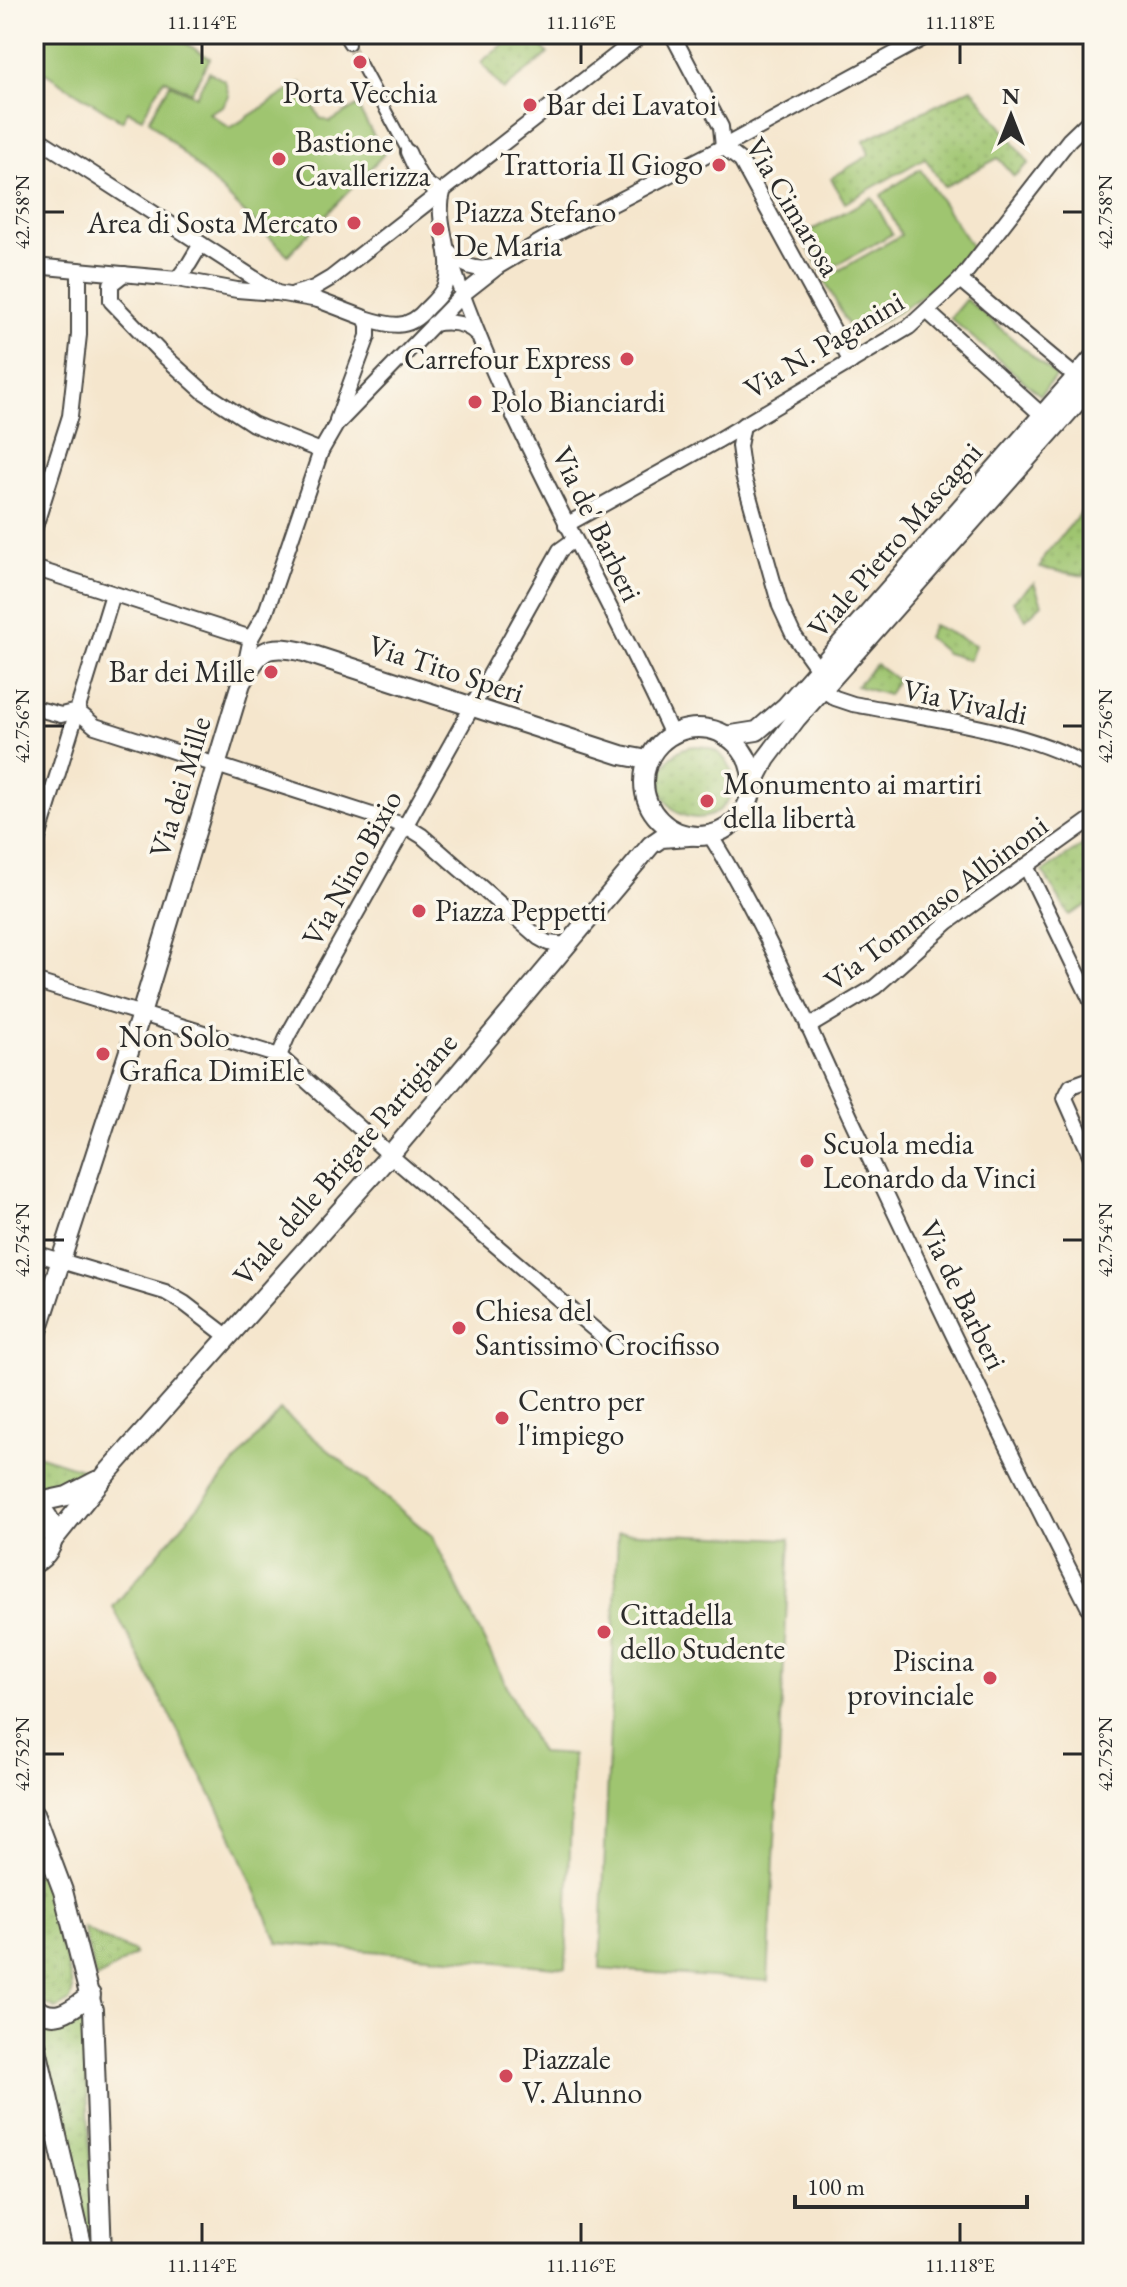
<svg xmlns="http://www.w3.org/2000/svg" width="1127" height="2287" font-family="'EB Garamond',serif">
  <defs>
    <pattern id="grass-dots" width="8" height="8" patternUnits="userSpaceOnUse" patternTransform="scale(2)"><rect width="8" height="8" fill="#9fc570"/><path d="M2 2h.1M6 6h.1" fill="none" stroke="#89a961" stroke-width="1.8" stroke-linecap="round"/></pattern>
  </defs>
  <rect width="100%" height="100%" fill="#fbf7ec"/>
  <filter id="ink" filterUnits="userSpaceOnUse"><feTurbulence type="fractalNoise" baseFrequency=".0125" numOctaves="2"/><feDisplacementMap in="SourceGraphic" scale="16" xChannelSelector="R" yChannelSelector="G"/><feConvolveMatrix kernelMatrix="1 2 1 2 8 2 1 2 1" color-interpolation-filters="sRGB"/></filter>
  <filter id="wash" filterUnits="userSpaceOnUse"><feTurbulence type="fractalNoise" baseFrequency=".006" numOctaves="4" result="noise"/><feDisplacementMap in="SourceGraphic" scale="32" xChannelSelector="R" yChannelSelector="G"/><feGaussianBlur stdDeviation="1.8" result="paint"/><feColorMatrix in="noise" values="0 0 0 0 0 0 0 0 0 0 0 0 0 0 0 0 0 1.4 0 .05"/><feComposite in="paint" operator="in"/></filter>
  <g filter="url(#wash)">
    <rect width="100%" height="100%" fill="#f5e6cd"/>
    <g fill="url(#grass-dots)" stroke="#65784e" stroke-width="2">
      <path d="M517,34h16l15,20 -45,36 -22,-28z"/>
      <path d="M972,88l57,75 -15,13 -16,-18 -54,29 -19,-29 -80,45 -14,-25 38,-23 -5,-15z"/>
      <path d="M1085,508c12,28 6,40 0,68l-45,-8 4,-12z"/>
      <path d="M1034,583l8,21 -16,15 -13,-18z"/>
      <path d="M933,625l42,20 -5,15 -24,-7 -19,-16z"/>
      <path d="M876,664l21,16 -9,15 -32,-9z"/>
      <circle cx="697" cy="782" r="36"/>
      <path d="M1093,838v64l-24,13 -26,-43z"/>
      <path d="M34,1454l57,18 -28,15 -29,6z"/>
      <path d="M34,1847l11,23 28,120 -3,11 -14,8 -13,-6 -9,-29z"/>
      <path d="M83,1927l16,10 34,14 2,4 -39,24z"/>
      <path d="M84,2013l10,232 -3,6 -6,-4 -48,-225c18,8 33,5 47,-9z"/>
    </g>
    <g fill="#9fc570" stroke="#65784e" stroke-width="2">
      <path d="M34,34h136l40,24 -19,34 -27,-13 -22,39 -14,-7 -6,10 -88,-55z"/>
      <path d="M209,72l16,9 4,15 -6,10 -14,7 21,15 71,-45 19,35 10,4 27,-16 27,48 -96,101 -139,-135 21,-36 26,12z"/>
      <path d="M920,169l53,80c-37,43 -70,61 -119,88l-30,-58 77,-44 -20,-40z"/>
      <path d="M872,197l20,37 -70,39 -21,-37z"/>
      <path d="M966,299l90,77 -16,19 -90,-77z"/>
      <path d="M280,1410l152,126 108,217 33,2 -7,213 -288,-25 -50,-116 -115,-220z"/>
      <path d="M618,1532l172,7 -22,442 -168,-12z"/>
    </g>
  </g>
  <g filter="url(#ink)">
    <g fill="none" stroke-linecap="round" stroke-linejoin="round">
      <path stroke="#cdc1ad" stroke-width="10" stroke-dasharray="10 5" stroke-linecap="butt" d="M349,44l11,19"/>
      <defs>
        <g id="pedestrian">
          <path d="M343,34l6,10"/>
          <path d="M360,63l48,89"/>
        </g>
        <g id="minor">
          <path d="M672,34l49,93 2,20"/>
          <path d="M34,136l243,157 41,7 47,18 3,7v11l-31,84"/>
          <path d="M723,147l18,14 110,201"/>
          <path d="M446,247c55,171 152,325 226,488"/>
          <path d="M449,251c14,16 27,21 48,15"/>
          <path d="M34,266l143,13 60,11 39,3"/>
          <path d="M124,274l-13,10v17l50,52 43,39 49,32 68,27"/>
          <path d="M177,279l12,-15 12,-20"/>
          <path d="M960,280l116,97"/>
          <path d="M294,294l20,-6 17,-10 312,-244"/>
          <path d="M928,312l114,103"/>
          <path d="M365,318c25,8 43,13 61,-9 7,-7 16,-15 19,-24 11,-31 -11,-61 -2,-93 -22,-5 -26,-21 -35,-40"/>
          <path d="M433,324c16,-3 33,-2 45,11"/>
          <path d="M743,425l-4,21 4,29 37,131 13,28 25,35"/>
          <path d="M566,525l151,-84 192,-114 51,-47 109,-140 24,-23"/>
          <path d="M34,530l36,-114 9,-81v-65"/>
          <path d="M34,568l217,70"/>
          <path d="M243,676l8,-38 15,-26 55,-161 15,-26 126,-130 37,-29 44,-26 180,-93 208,-113"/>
          <path d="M823,690l12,8 18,6c58,11 200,29 240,68"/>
          <path d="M34,708l27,7 16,-4 18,15 311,100 16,10 117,102 9,5 19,2"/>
          <path d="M710,835c59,95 102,202 150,303 75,161 152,320 233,478"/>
          <path d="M34,851l79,-257"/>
          <path d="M1026,866l67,139"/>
          <path d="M34,981l245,75 119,106 217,185"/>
          <path d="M808,1027l67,-40 73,-65 145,-104"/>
          <path d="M279,1056l9,-21 272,-485 14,-10"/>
          <path d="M1093,1078l-22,8 -6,12 28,63"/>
          <path d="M34,1253l131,39 19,11 43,33"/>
        </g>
        <g id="secondary">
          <circle cx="698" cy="782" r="54"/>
          <path d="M725,736l32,-5 29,-25 307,-348"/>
          <path d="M752,786l14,-27 30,-40 297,-335"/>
          <path d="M34,1343l107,-329 100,-331c19,-33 24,-40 63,-31l317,103 27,5"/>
          <path d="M34,1503c24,16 27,46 0,61"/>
          <path d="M35,1503l32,-7 29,-15"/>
          <path d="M53,1540l55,-68 282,-317 261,-310 10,-7 28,-2"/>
          <path d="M34,1814l29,77 30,119 9,243"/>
          <path d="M34,2006c21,20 39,2 57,-11"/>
          <path d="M34,2036l50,217"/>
        </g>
      </defs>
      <use href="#pedestrian" stroke="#494743" stroke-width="14"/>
      <use href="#minor" stroke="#494743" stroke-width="18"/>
      <use href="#secondary" stroke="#494743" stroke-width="22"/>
      <use href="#pedestrian" stroke="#fff" stroke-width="10"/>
      <use href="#minor" stroke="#fff" stroke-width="14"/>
      <use href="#secondary" stroke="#fff" stroke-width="18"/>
    </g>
  </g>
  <path fill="none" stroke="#2b2b2b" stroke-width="3" d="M202,44v20M581,44v20M960,44v20M44,212h20M1063,212h20M44,726h20M1063,726h20M44,1240h20M1063,1240h20M44,1754h20M1063,1754h20M202,2223v20M581,2223v20M960,2223v20"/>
  <g fill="#d1495b" stroke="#fbf7ec" stroke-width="3">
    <circle cx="360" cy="62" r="8"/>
    <circle cx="530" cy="105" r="8"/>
    <circle cx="279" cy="159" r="8"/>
    <circle cx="719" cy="165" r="8"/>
    <circle cx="354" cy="223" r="8"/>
    <circle cx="438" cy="229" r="8"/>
    <circle cx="627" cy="359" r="8"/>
    <circle cx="475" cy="402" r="8"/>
    <circle cx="271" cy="672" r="8"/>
    <circle cx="707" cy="801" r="8"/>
    <circle cx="419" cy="911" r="8"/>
    <circle cx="103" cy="1054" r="8"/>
    <circle cx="807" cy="1161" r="8"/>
    <circle cx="459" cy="1328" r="8"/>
    <circle cx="502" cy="1418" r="8"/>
    <circle cx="604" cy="1632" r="8"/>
    <circle cx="990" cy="1678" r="8"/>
    <circle cx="506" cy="2076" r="8"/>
  </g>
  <g text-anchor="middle" stroke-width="7" stroke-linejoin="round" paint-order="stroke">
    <g font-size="30" fill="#2b2b2b" stroke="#fbf7ec" text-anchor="start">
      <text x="360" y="103" text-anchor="middle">Porta Vecchia</text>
      <text x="546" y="115">Bar dei Lavatoi</text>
      <text x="295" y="152">Bastione<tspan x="295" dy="34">Cavallerizza</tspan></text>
      <text x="703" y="175" text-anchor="end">Trattoria Il Giogo</text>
      <text x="454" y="222">Piazza Stefano<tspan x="454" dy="34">De Maria</tspan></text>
      <text x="338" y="233" text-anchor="end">Area di Sosta Mercato</text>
      <text x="611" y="369" text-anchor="end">Carrefour Express</text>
      <text x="491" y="412">Polo Bianciardi</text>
      <text x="255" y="682" text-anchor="end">Bar dei Mille</text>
      <text x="723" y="794">Monumento ai martiri<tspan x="723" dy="34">della libertà</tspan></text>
      <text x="435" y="921">Piazza Peppetti</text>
      <text x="119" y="1047">Non Solo<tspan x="119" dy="34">Grafica DimiEle</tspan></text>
      <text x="823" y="1154">Scuola media<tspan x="823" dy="34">Leonardo da Vinci</tspan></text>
      <text x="475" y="1321">Chiesa del<tspan x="475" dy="34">Santissimo Crocifisso</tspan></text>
      <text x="518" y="1411">Centro per<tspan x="518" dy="34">l'impiego</tspan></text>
      <text x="620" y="1625">Cittadella<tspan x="620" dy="34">dello Studente</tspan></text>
      <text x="974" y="1671" text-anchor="end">Piscina<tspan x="974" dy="34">provinciale</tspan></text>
      <text x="522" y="2069">Piazzale<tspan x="522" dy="34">V. Alunno</tspan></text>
    </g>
    <g font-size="30" fill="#2b2b2b" stroke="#fbf7ec">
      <text transform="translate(793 207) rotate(59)" y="10">Via Cimarosa</text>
      <text transform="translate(824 345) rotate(-31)" y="10">Via N. Paganini</text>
      <text transform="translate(597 524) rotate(64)" y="10">Via de' Barberi</text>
      <text transform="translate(895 540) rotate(-49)" y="10">Viale Pietro Mascagni</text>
      <text transform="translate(446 669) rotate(18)" y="10">Via Tito Speri</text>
      <text transform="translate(965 702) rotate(12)" y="10">Via Vivaldi</text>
      <text transform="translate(180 787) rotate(-73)" y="10">Via dei Mille</text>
      <text transform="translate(352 868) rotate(-61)" y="10">Via Nino Bixio</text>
      <text transform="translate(936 903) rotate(-37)" y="10">Via Tommaso Albinoni</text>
      <text transform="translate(345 1159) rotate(-49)" y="10">Viale delle Brigate Partigiane</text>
      <text transform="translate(963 1295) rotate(64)" y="10">Via de Barberi</text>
    </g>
  </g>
  <rect width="1127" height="2287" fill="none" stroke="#fbf7ec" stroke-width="88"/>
  <g transform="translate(1011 116)" stroke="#fbf7ec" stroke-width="6" paint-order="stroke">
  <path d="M0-6L14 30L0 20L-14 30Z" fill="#2b2b2b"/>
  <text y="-12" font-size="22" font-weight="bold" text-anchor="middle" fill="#2b2b2b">N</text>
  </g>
  <path d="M795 2195v12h232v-12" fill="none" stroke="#2b2b2b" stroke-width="4"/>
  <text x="807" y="2195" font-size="24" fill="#2b2b2b" stroke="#fbf7ec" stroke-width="6" paint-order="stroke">100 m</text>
  <rect x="44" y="44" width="1039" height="2199" fill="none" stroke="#2b2b2b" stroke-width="3"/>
  <g font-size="20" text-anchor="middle" fill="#2b2b2b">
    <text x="202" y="29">11.114°E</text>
    <text x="581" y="29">11.116°E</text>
    <text x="960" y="29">11.118°E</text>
    <text transform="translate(22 212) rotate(-90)" y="7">42.758°N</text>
    <text transform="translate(1105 212) rotate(-90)" y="7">42.758°N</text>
    <text transform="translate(22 726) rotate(-90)" y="7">42.756°N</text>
    <text transform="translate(1105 726) rotate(-90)" y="7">42.756°N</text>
    <text transform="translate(22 1240) rotate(-90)" y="7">42.754°N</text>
    <text transform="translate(1105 1240) rotate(-90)" y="7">42.754°N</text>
    <text transform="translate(22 1754) rotate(-90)" y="7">42.752°N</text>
    <text transform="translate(1105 1754) rotate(-90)" y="7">42.752°N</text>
    <text x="202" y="2272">11.114°E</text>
    <text x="581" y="2272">11.116°E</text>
    <text x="960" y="2272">11.118°E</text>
  </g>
</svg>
